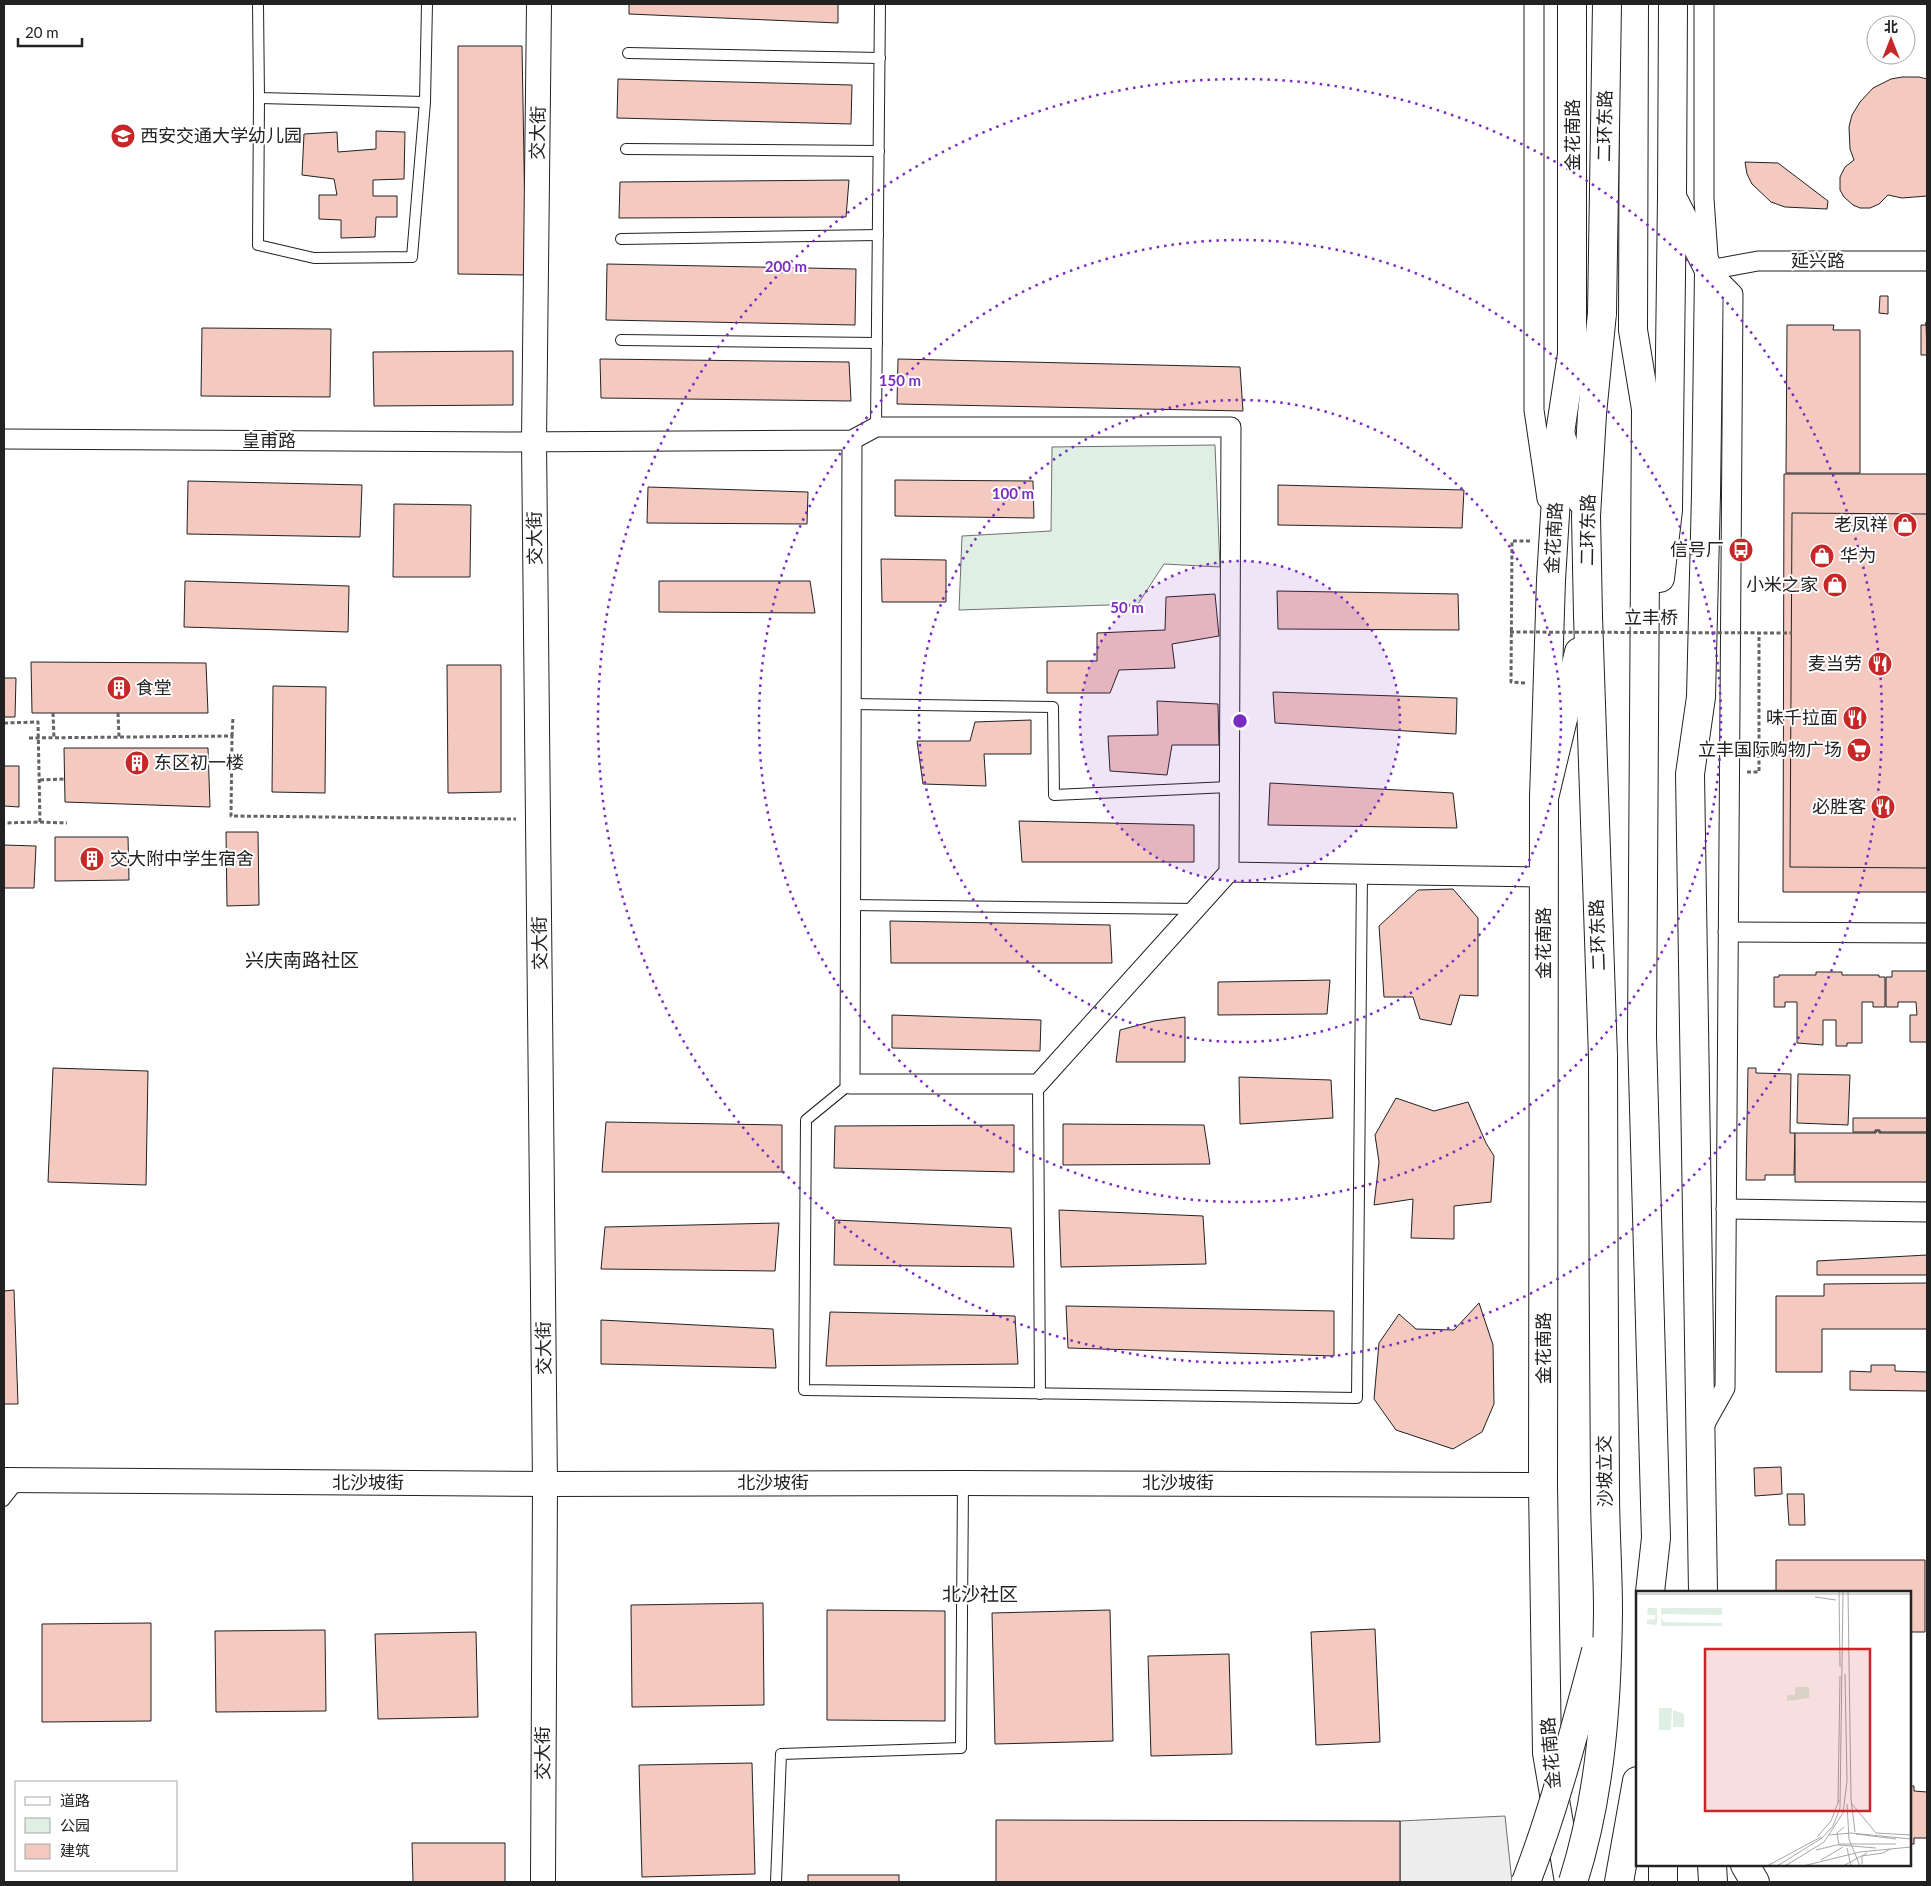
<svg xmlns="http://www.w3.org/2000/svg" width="1931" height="1886" font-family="Lato,'Noto Sans SC',sans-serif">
  <rect width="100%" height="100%" fill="#fff"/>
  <path fill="#e0efe3" stroke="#6f6f6f" d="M1215,445l5,122 -56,-3 -26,40 -179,6 3,-74 89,-5 1,-84z"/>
  <path fill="#ededed" stroke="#6f6f6f" d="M1505,1816l7,66h-112v-61z"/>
  <g fill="#f3c9c0" stroke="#222">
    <path d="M629,4h209v19l-209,-9z"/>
    <path d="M458,46h64l4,229 -68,-1z"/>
    <path d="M1902,77h17l8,2v117l-25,2 -14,-3 -9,9 -9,4h-10l-7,-3 -9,-8 -4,-7v-13l5,-10 9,-7 -4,-11 -1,-22 3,-12 8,-13 13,-14 18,-9z"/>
    <path d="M618,79l234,6 -1,39 -234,-6z"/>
    <path d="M376,131l29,1 -1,47 -31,1v16h24v21h-21l-1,20 -34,1v-18l-22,-1v-24h18l-3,-16 -32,-4 2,-41 33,-2 1,20 38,-3z"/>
    <path d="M1745,162l33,1 50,38 -1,8 -42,-2 -14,-5 -19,-18 -5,-10z"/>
    <path d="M849,180l-3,37 -227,1 1,-36z"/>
    <path d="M607,264l249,5 -1,56 -249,-5z"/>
    <path d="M1880,296h8v18l-9,-1z"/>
    <path d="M1926,322l1,33h-6v-30h5z"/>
    <path d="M1787,325h47l-1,5h27v143h-74z"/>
    <path d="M202,328l129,1 -1,68 -129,-1z"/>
    <path d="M513,351v54l-139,1 -1,-54z"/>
    <path d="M600,359l249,3 2,39 -250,-3z"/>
    <path d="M898,359l342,8 3,44 -346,-7z"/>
    <path d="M1784,474h143v418h-144z"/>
    <path d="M895,480l138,1 1,37 -139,-2z"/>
    <path d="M188,481l174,4 -2,52 -173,-3z"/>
    <path d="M1278,485l186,5 -2,38 -184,-3z"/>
    <path d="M648,487l160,5 -1,32 -160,-1z"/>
    <path d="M394,504l77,1 -1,72h-77z"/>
    <path d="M1792,513l135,1v354l-137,-1z"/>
    <path d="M881,559l65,1v42h-64z"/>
    <path d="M185,581l164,5 -1,46 -164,-5z"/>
    <path d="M659,581h151l5,32 -156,-1z"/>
    <path d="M1277,591l181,3 1,36 -181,-1z"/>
    <path d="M1215,594l4,42 -47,8 3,24 -56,2 -9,23h-63v-32h50v-28l68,-3 1,-33z"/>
    <path d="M31,662l175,1 2,50h-176z"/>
    <path d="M447,665h54v127l-53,1z"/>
    <path d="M4,678h12l-1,39h-11z"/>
    <path d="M273,686l53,1 -1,106 -53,-1z"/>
    <path d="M1273,692l184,6 -1,36 -181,-11z"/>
    <path d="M1157,701l61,3 1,41h-47l-5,30 -57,-4 -2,-35 50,-1z"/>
    <path d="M1031,720v34h-47l2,32 -63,-2 -6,-43h53l5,-19z"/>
    <path d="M64,748h144l2,59 -145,-5z"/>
    <path d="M4,766h15v41l-15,-1z"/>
    <path d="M1270,783l183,10 4,35 -189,-3z"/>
    <path d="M1019,821l175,4v37h-172z"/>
    <path d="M226,832h32l1,73 -32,1z"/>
    <path d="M55,837h73l1,43 -74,1z"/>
    <path d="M4,845l32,1 -2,42h-30z"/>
    <path d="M1453,889l25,29v78l-18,-1 -9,30 -31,-6 -7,-22h-29l-5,-71 39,-36z"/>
    <path d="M890,921l220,4 2,38h-221z"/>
    <path d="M1892,971h35v71h-17v-27h7l-1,-13h-18v5h-12v-30h6z"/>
    <path d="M1816,972h26v3h37v2h6v30h-12v-5h-11v41h-15v3h-11v-26h-13v25l-26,-2v-41h-12v5h-11v-30h5v-2h37z"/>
    <path d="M1330,980l-3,34 -109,1v-33z"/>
    <path d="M892,1015l149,5 -1,31 -148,-3z"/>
    <path d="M1185,1017v45h-69l4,-32 34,-9z"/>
    <path d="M53,1068l95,3 -2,114 -98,-3z"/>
    <path d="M1748,1068h8v5l35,1 -1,59h5l-1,42h-29v5h-19z"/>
    <path d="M1798,1074l52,1 -2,50 -51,-2z"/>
    <path d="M1239,1077l92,3 2,38 -93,6z"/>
    <path d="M1396,1098l38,13 34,-9 18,41 8,13 -3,46 -37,4v33l-43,-1 2,-39 -39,6 5,-43 -4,-27z"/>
    <path d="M1853,1118h74v14h-47v-2h-5v2h-22z"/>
    <path d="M606,1122l176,3v47h-180z"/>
    <path d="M1063,1124l141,1 6,39 -147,1z"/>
    <path d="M1014,1125v47l-180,-4 1,-42z"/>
    <path d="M1876,1131h3v2h48v49h-132v-49h81z"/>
    <path d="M1059,1210l144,6 3,48 -145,3z"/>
    <path d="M835,1220l176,8 3,39 -180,-2z"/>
    <path d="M779,1223l-4,48 -174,-2 4,-42z"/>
    <path d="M1927,1255v20h-110v-14z"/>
    <path d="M1927,1283v46h-105v43h-46v-76h48v-12z"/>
    <path d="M14,1290l4,114h-14v-113z"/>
    <path d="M1479,1303l14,42 1,59 -12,28 -29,17 -57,-19 -22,-31 5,-56 20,-29 17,15 38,1z"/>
    <path d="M1066,1306l268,5v45l-266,-8z"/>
    <path d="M830,1312l185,4 3,48 -192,2z"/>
    <path d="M601,1320l172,9 3,39 -175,-4z"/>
    <path d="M1871,1365h24v6l32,1v19l-77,-1v-19l21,1z"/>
    <path d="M1781,1467l1,27 -27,2 -1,-28z"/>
    <path d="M1787,1494h17l1,31h-16z"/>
    <path d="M1776,1560h149v72h-15v-40h-134z"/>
    <path d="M763,1603l1,102 -132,2 -1,-102z"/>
    <path d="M827,1610l118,1v110l-118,-1z"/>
    <path d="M1110,1610l3,131 -118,3 -3,-131z"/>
    <path d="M151,1623v98l-109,1v-98z"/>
    <path d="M1375,1629l5,113 -64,3 -5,-113z"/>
    <path d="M325,1630l1,81 -110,1 -1,-81z"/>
    <path d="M476,1632l2,85 -100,2 -3,-85z"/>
    <path d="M1229,1654l3,100 -81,2 -3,-100z"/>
    <path d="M752,1763l3,111 -113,3 -3,-112z"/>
    <path d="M1910,1786h4v5l13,1v46h-13v6h-4z"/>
    <path d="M996,1820l404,1v61h-404z"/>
    <path d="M412,1843h93v39h-92z"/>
    <rect x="808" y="1875" width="91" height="7"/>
  </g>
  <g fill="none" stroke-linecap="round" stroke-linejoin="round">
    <defs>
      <g id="service">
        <path d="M258,4l1,94 166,4 2,-98"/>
        <path d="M628,53l252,5"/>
        <path d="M259,98l-1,147 56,13 98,-1 13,-155"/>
        <path d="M626,149l253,2"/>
        <path d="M621,239l257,-4"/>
        <path d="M621,340l256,3"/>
        <path d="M876,427l4,-423"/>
        <path d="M852,704l201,3 1,88 175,-8"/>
        <path d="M850,905l346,4"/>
        <path d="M850,1084l-44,36 -2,270 553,8 5,-525"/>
        <path d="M1038,1084l2,310"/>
        <path d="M4,1501l15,-19"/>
        <path d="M776,1882l5,-128 180,-6 2,-265"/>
      </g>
      <g id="minor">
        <path d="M1534,4v406l13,89"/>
        <path d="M1709,270l49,-9h169"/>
        <path d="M4,439l505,3 343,-2 24,-13h355l-2,445 315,5"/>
        <path d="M852,440l-2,644h188l191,-212"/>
        <path d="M1728,932l199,1"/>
        <path d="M1726,1209l201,3"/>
        <path d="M1702,1429l23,-41 8,-1094 -24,-24 -5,-71v-195"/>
      </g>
      <g id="tertiary">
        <path d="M539,4l-5,438 11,1042 -2,398"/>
        <path d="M4,1480l541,4 418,-1 580,2"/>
      </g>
      <g id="secondary">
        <path d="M1673,4l-1,193 37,73 -3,224 -5,203 -11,77 13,818"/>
        <path d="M1712,1865l1,17"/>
        <path d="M1745,1865l10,17"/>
        <path d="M1569,1882l-22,-129 -4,-268 1,-687 7,-218 9,-147 12,-79v-350"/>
      </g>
      <g id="trunk">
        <path d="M1634,4l-1,326 13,79 -4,627 14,502 -6,54"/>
        <path d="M1602,313l-10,101 -6,102 2,100 15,441"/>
        <path d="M1560,433l21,67"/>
        <path d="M1660,578l8,-68 4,-313"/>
        <path d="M1544,798l35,-146"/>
        <path d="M1619,1882l18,-101"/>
        <path d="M1663,1882v-17"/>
      </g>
    </defs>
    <use href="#service" stroke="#222" stroke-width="12"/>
    <use href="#minor" stroke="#222" stroke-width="21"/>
    <use href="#tertiary" stroke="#222" stroke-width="26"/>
    <use href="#secondary" stroke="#222" stroke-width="30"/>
    <use href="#trunk" stroke="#222" stroke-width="30"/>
    <g stroke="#646464" stroke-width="3" stroke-dasharray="4 2.5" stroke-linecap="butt">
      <path d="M1525,683l-14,-1 1,-141h18"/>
      <path d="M53,713l1,25"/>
      <path d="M118,713l1,24"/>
      <path d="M4,723l34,-1 2,100 -36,1"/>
      <path d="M232,736l1,-19"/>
      <path d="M29,738l203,-2 -1,80 285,3"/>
      <path d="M1747,772h12v-140"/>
      <path d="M40,780l25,-1"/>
      <path d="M40,822l27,1"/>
    </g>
    <use href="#service" stroke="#fff" stroke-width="10"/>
    <use href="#minor" stroke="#fff" stroke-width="19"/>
    <use href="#tertiary" stroke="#fff" stroke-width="24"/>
    <use href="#secondary" stroke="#fff" stroke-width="28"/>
    <use href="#trunk" stroke="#fff" stroke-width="28"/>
    <defs>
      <g id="trunk-bridge">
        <path d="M1602,313l5,-309"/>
        <path d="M1526,1882c29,-75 49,-153 70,-231"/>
        <path d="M1573,1882c28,-88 34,-180 35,-271 0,-40 -3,-81 -3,-121 -1,-144 -2,-289 -2,-433"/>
      </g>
    </defs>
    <use href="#trunk-bridge" stroke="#222" stroke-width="30" stroke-linecap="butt"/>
    <path stroke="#646464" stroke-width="3" stroke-dasharray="4 2.5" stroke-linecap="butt" d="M1510,632l282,1"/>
    <use href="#trunk-bridge" stroke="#fff" stroke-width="28"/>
  </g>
  <circle cx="1240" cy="721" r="160" fill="#7b2cbf" fill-opacity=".12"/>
  <g fill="none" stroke="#7b2cbf" stroke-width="2.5" stroke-dasharray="2.5 5">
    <circle cx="1240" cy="721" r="160"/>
    <circle cx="1240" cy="721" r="321"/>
    <circle cx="1240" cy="721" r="481"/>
    <circle cx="1240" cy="721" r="642"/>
  </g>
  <defs>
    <symbol id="school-disc" viewBox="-11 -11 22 22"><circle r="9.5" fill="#c62828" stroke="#fff"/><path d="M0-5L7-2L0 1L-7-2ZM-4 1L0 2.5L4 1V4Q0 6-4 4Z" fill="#fff"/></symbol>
    <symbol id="shop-disc" viewBox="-11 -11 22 22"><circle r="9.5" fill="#c62828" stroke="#fff"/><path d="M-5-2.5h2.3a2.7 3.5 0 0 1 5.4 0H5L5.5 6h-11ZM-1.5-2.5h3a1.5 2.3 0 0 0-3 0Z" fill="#fff"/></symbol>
    <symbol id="bus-disc" viewBox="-11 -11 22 22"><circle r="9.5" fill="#c62828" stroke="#fff"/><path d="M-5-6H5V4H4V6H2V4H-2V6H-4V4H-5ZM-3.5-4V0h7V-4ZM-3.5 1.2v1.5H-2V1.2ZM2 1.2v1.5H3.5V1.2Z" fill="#fff"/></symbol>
    <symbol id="restaurant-disc" viewBox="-11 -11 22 22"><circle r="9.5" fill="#c62828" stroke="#fff"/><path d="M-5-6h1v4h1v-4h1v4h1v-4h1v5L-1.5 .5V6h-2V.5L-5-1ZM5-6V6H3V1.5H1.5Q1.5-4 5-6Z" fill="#fff"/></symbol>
    <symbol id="building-disc" viewBox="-11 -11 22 22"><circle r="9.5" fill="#c62828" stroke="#fff"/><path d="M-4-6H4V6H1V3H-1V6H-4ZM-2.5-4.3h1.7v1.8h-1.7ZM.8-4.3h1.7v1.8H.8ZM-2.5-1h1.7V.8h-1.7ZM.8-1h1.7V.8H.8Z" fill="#fff"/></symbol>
    <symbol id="supermarket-disc" viewBox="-11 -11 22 22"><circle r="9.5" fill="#c62828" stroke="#fff"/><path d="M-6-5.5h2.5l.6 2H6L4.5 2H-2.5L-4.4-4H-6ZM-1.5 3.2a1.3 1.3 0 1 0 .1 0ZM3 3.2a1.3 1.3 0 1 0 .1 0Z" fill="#fff"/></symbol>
  </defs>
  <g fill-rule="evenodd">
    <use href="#school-disc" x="109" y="122" width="28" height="28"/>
    <use href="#shop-disc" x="1891" y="511" width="28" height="28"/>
    <use href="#bus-disc" x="1727" y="536" width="28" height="28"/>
    <use href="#shop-disc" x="1808" y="542" width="28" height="28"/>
    <use href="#shop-disc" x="1821" y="571" width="28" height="28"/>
    <use href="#restaurant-disc" x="1866" y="650" width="28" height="28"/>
    <use href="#building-disc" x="105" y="674" width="28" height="28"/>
    <use href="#restaurant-disc" x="1841" y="704" width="28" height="28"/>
    <use href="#supermarket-disc" x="1845" y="736" width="28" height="28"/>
    <use href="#building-disc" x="123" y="749" width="28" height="28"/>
    <use href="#restaurant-disc" x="1869" y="793" width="28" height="28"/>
    <use href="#building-disc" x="78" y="845" width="28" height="28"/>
  </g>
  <g text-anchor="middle" stroke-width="4" stroke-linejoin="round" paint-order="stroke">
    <g font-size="18" fill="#222" stroke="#fff">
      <text transform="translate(1605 126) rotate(-89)" y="6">二环东路</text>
      <text transform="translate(538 133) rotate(-89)" y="6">交大街</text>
      <text transform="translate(1573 135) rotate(-90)" y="6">金花南路</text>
      <text x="1818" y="267">延兴路</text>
      <text x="269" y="447">皇甫路</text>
      <text transform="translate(1588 530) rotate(-89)" y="6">二环东路</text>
      <text transform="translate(535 538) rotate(-91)" y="6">交大街</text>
      <text transform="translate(1554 538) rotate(-87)" y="6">金花南路</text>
      <text x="1651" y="624">立丰桥</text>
      <text transform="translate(1598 935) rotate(-92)" y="6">二环东路</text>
      <text transform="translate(540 943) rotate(-91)" y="6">交大街</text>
      <text transform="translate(1544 943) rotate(-90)" y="6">金花南路</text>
      <text transform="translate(544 1348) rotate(-91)" y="6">交大街</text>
      <text transform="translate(1544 1348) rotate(-90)" y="6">金花南路</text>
      <text transform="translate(1605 1471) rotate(-91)" y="6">沙坡立交</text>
      <text x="368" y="1489">北沙坡街</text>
      <text x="773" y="1489">北沙坡街</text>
      <text x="1178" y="1489">北沙坡街</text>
      <text transform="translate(543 1753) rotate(-90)" y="6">交大街</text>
      <text transform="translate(1551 1753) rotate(-95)" y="6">金花南路</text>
    </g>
    <g font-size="18" fill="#222" stroke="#fff" text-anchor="end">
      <text x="140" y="142" text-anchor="start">西安交通大学幼儿园</text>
      <text x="1888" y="531">老凤祥</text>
      <text x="1724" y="556">信号厂</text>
      <text x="1840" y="562" text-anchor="start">华为</text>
      <text x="1818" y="591">小米之家</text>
      <text x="1862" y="670">麦当劳</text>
      <text x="136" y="694" text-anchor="start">食堂</text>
      <text x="1838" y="724">味千拉面</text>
      <text x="1842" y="756">立丰国际购物广场</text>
      <text x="154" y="769" text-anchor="start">东区初一楼</text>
      <text x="1866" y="813">必胜客</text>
      <text x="110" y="865" text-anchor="start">交大附中学生宿舍</text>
    </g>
    <g font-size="19" fill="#222" stroke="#fff">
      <text x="302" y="967">兴庆南路社区</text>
      <text x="980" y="1601">北沙社区</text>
    </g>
  </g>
  <g transform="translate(1636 1591)">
    <rect width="275" height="275" fill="#fff"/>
    <path d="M12,17h9v17l-10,-1v-4l8,-1v-4h-8zM25,17h61v7l-61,-1zM25,26l3,5 58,1v3h-61zM159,96h14v11l-22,3v-6h8zM23,117h13l-1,22h-12zM37,119l11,4v13h-11z" fill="#e0efe3"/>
    <path fill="none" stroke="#a7a7a7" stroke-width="1" d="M203,0l1,76M212,0l3,208 4,33M0,3h275M179,6l21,3M202,211l2,-126M211,213l2,35 11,27M216,213l24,29 35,2M208,236l-7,6 2,12 37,3M220,243l40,5M193,244l22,-2 60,6M181,246l14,-16 8,-21M211,257l4,18M180,259l25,-6h55M185,269l22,-13M226,273v-8l21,-3 7,-4M131,275l54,-29M141,275l45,-28 11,-12 7,-18 3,-217M149,275l39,-24 19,-29 4,-32 -2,-107M167,275l57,-14 51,-5M207,275l24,-13"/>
    <path fill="#c62828" fill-opacity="0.15" stroke="#c62828" stroke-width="2.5" d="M69,58h165v162h-165z"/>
    <rect width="275" height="275" fill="none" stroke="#222" stroke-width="2.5"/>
  </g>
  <circle cx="1240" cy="721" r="8" fill="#7b2cbf" stroke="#fff" stroke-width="2.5"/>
  <g font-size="15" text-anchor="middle" font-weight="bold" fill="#7b2cbf" stroke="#fff" stroke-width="4" stroke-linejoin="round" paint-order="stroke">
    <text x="786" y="272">200 m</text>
    <text x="900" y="386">150 m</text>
    <text x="1013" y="499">100 m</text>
    <text x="1127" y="613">50 m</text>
  </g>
  <rect width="1931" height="1886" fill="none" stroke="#222222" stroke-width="10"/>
  <rect x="15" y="1781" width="162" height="90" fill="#ffffff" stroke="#a7a7a7"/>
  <rect x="25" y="1797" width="25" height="8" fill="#ffffff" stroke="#a7a7a7"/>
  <text x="60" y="1806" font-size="15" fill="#222222">道路</text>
  <rect x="25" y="1818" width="25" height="15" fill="#e0efe3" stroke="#a7a7a7"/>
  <text x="60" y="1831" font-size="15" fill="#222222">公园</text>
  <rect x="25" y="1844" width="25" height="15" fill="#f3c9c0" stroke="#a7a7a7"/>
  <text x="60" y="1856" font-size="15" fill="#222222">建筑</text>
  <g transform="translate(1891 40)"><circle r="24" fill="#ffffff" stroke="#a7a7a7"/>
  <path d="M0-4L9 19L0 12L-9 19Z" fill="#c62828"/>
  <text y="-8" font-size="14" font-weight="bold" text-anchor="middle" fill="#222222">北</text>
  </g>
  <path d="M18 38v8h64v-8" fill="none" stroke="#222222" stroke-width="2.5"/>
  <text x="25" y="38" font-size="15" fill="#222222" stroke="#ffffff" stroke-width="4" paint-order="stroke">20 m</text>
</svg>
